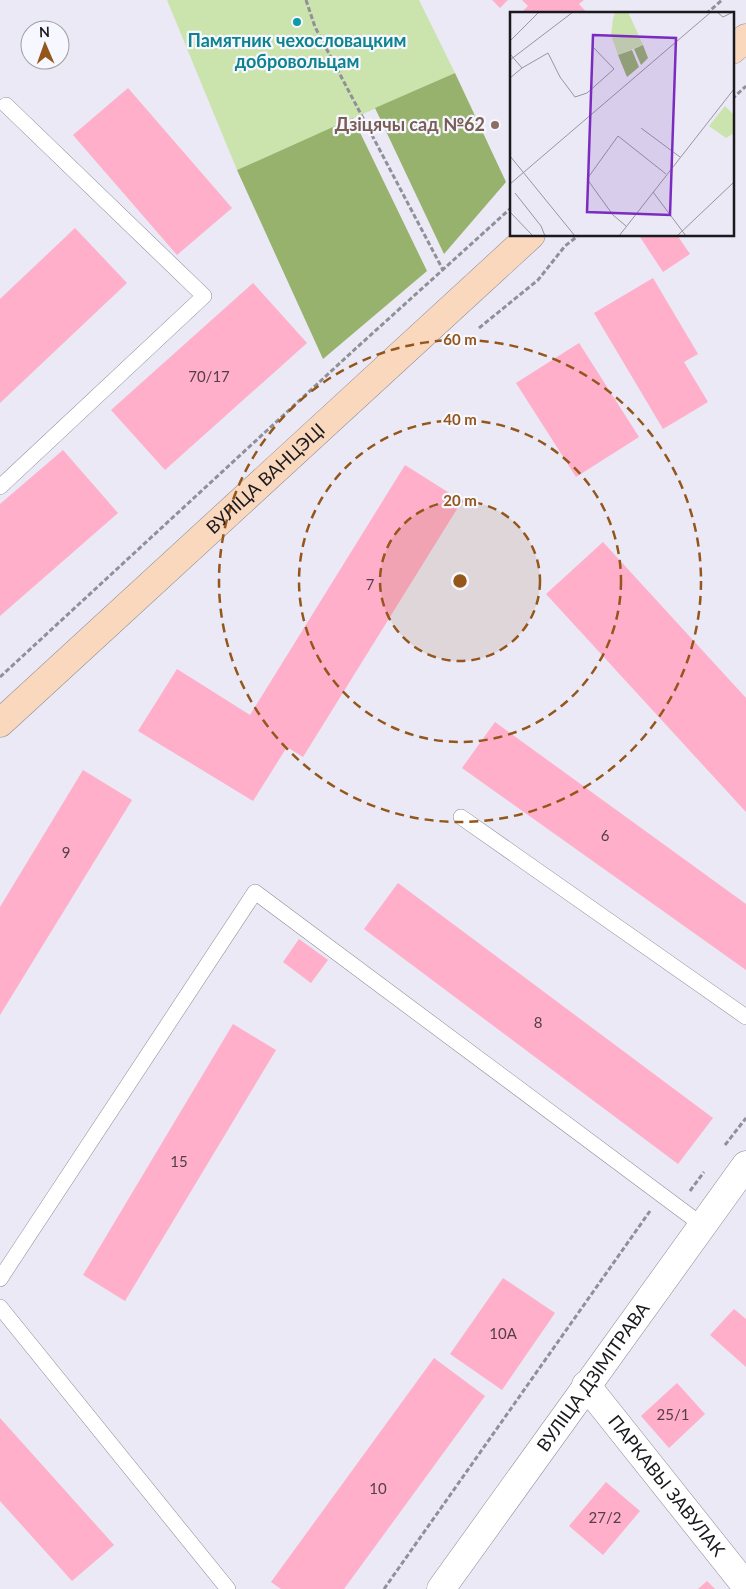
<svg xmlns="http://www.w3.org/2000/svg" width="746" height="1589" font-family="Lato,sans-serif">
  <rect width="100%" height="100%" fill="#eae9f5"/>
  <path fill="#cbe3ad" d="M167,0h252l36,73 -218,97z"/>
  <g fill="#96b26d">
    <path d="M455,73l51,109 -62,72 -69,-146z"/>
    <path d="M353,118l74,153 -104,88 -86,-189z"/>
  </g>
  <g fill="#ffafc9">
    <path d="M492,0h16l-8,8z"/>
    <path d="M522,0h62l-5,4 9,10h-68l8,-8z"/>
    <path d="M128,88l104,120 -55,47 -104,-120z"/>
    <path d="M75,228l52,55 -127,120v-104z"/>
    <path d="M644,235h33l13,19 -27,18 -23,-35z"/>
    <path d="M653,278l45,76 -14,8 24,40 -45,27 -69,-116z"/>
    <path d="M253,283l54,60 -142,127 -54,-60z"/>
    <path d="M579,343l60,94 -63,40 -60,-94z"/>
    <path d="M63,450l55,63 -118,103v-112z"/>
    <path d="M405,465l57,36 -159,256 -16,-10 -34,54 -115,-70 39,-62 73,46z"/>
    <path d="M603,542l143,156v114l-200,-218z"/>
    <path d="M495,722l251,182v66l-284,-202z"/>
    <path d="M83,770l49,30 -132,215v-108z"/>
    <path d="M398,883l315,235 -35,46 -314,-235z"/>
    <path d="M299,939l29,21 -17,23 -28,-21z"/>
    <path d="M233,1024l43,26 -151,251 -42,-26z"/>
    <path d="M503,1278l52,35 -53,77 -52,-36z"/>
    <path d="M734,1309l12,10v48l-36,-32z"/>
    <path d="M434,1358l51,38 -141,193h-63l-10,-7z"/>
    <path d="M677,1383l28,31 -36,34 -28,-32z"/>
    <path d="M0,1418l114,127 -42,36 -72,-80z"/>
    <path d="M606,1482l34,29 -37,44 -34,-29z"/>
    <path d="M707,1581l8,8h-17z"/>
  </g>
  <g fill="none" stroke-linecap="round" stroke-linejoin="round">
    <defs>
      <g id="service">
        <path d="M0,487l204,-191 -198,-191"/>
        <path d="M461,817l285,200"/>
        <path d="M0,1279l255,-387 447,333"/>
        <path d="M0,1307l228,282"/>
      </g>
      <g id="minor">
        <path id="s1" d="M586,1385l160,201"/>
        <path id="s2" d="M441,1589l305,-424"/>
      </g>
      <g id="secondary">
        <path d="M732,50l14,-12"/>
        <path id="s3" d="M0,723l531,-488"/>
      </g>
    </defs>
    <use href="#service" stroke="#8b8b96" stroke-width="16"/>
    <use href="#minor" stroke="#8b8b96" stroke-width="29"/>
    <use href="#secondary" stroke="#8b8b96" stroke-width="29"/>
    <g stroke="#909098" stroke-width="3" stroke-dasharray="5 2.5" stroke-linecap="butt">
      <path d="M306,0l9,27 128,243"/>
      <path d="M706,14l16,-14"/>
      <path d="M732,99l14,-13"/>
      <path d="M479,328l59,-48 27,-34 14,-11"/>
      <path d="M0,677l353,-326 158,-143"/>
      <path d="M725,1145l21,-27"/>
      <path d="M690,1191l14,-19"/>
      <path d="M384,1589l266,-378"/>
    </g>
    <use href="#service" stroke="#fff" stroke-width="15"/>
    <use href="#minor" stroke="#fff" stroke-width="28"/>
    <use href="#secondary" stroke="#fad8bd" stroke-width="28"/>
  </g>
  <circle cx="460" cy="581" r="80" fill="#94561a" fill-opacity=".12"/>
  <g fill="none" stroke="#94561a" stroke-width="2.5" stroke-dasharray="9 6">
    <circle cx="460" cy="581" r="80"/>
    <circle cx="460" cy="581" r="161"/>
    <circle cx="460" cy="581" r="241"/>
  </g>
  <circle fill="#0f9aa8" stroke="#f7f7ff" stroke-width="2" cx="297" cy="22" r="5"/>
  <circle fill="#8d6e63" stroke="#f7f7ff" stroke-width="2" cx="495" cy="125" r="5"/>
  <g text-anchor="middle" stroke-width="4.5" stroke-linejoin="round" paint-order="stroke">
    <g font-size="15" fill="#533f49">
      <text x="209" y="382">70/17</text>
      <text x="370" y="590">7</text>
      <text x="605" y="841">6</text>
      <text x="66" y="858">9</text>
      <text x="538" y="1028">8</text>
      <text x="179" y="1167">15</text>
      <text x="503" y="1339">10А</text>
      <text x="673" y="1420">25/1</text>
      <text x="378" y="1494">10</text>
      <text x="605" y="1523">27/2</text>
    </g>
    <g font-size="18" font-weight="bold" fill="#0d838f" stroke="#f7f7ff">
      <text x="297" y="47">Памятник чехословацким<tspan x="297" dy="21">добровольцам</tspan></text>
    </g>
    <g font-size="18" font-weight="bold" fill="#785e54" stroke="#f7f7ff" text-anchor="end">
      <text x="485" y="131">Дзіцячы сад №62</text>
    </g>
    <g font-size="18" fill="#1a1a1e" stroke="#f7f7ff">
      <text dy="6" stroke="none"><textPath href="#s3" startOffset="361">ВУЛІЦА ВАНЦЭЦІ</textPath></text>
      <text dy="6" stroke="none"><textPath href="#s2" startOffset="261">ВУЛІЦА ДЗІМІТРАВА</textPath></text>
      <text dy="6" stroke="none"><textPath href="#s1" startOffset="129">ПАРКАВЫ ЗАВУЛАК</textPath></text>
    </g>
  </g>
  <g transform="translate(510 12)">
    <rect width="224" height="224" fill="#eae9f5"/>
    <path d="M118,0l15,33 -25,10 -7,-20 2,-16 2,-6zM215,94l9,9v18l-8,5 -17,-12z" fill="#cbe3ad"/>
    <path d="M133,33l5,13 -7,7 -7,-16zM122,38l7,17 -12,10 -9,-22z" fill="#96b26d"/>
    <path fill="none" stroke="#97969f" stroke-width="1" d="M207,0l6,5 10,-5M0,29l29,-29M0,42l12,14 26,-15 12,24 15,20 12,-4 27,-24 -21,-22M0,48l63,-48M0,66l12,-10M131,116l39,29M0,144l65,80M0,172l201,-172M143,180l33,44M5,181l26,33 4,10M0,200l23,24M116,214l-13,-11 -26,-36 31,-43 48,38M109,224l115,-147M167,224l57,-54"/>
    <path fill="#7b2cbf" fill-opacity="0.15" stroke="#7b2cbf" stroke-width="2.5" d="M83,23l83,3 -6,177 -83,-3z"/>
    <rect width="224" height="224" fill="none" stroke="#1a1a1e" stroke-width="2.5"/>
  </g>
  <circle cx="460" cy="581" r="8" fill="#94561a" stroke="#f7f7ff" stroke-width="2.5"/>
  <g font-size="15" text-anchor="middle" font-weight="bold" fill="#94561a" stroke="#f7f7ff" stroke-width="4.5" stroke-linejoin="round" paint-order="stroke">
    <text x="460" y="345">60 m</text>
    <text x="460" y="425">40 m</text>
    <text x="460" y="506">20 m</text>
  </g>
  <g transform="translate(45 45) rotate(358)"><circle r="24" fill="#f7f7ff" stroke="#9f9fa5"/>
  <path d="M0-4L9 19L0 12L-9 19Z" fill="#94561a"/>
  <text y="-8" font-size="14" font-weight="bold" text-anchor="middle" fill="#1a1a1e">N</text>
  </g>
</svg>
